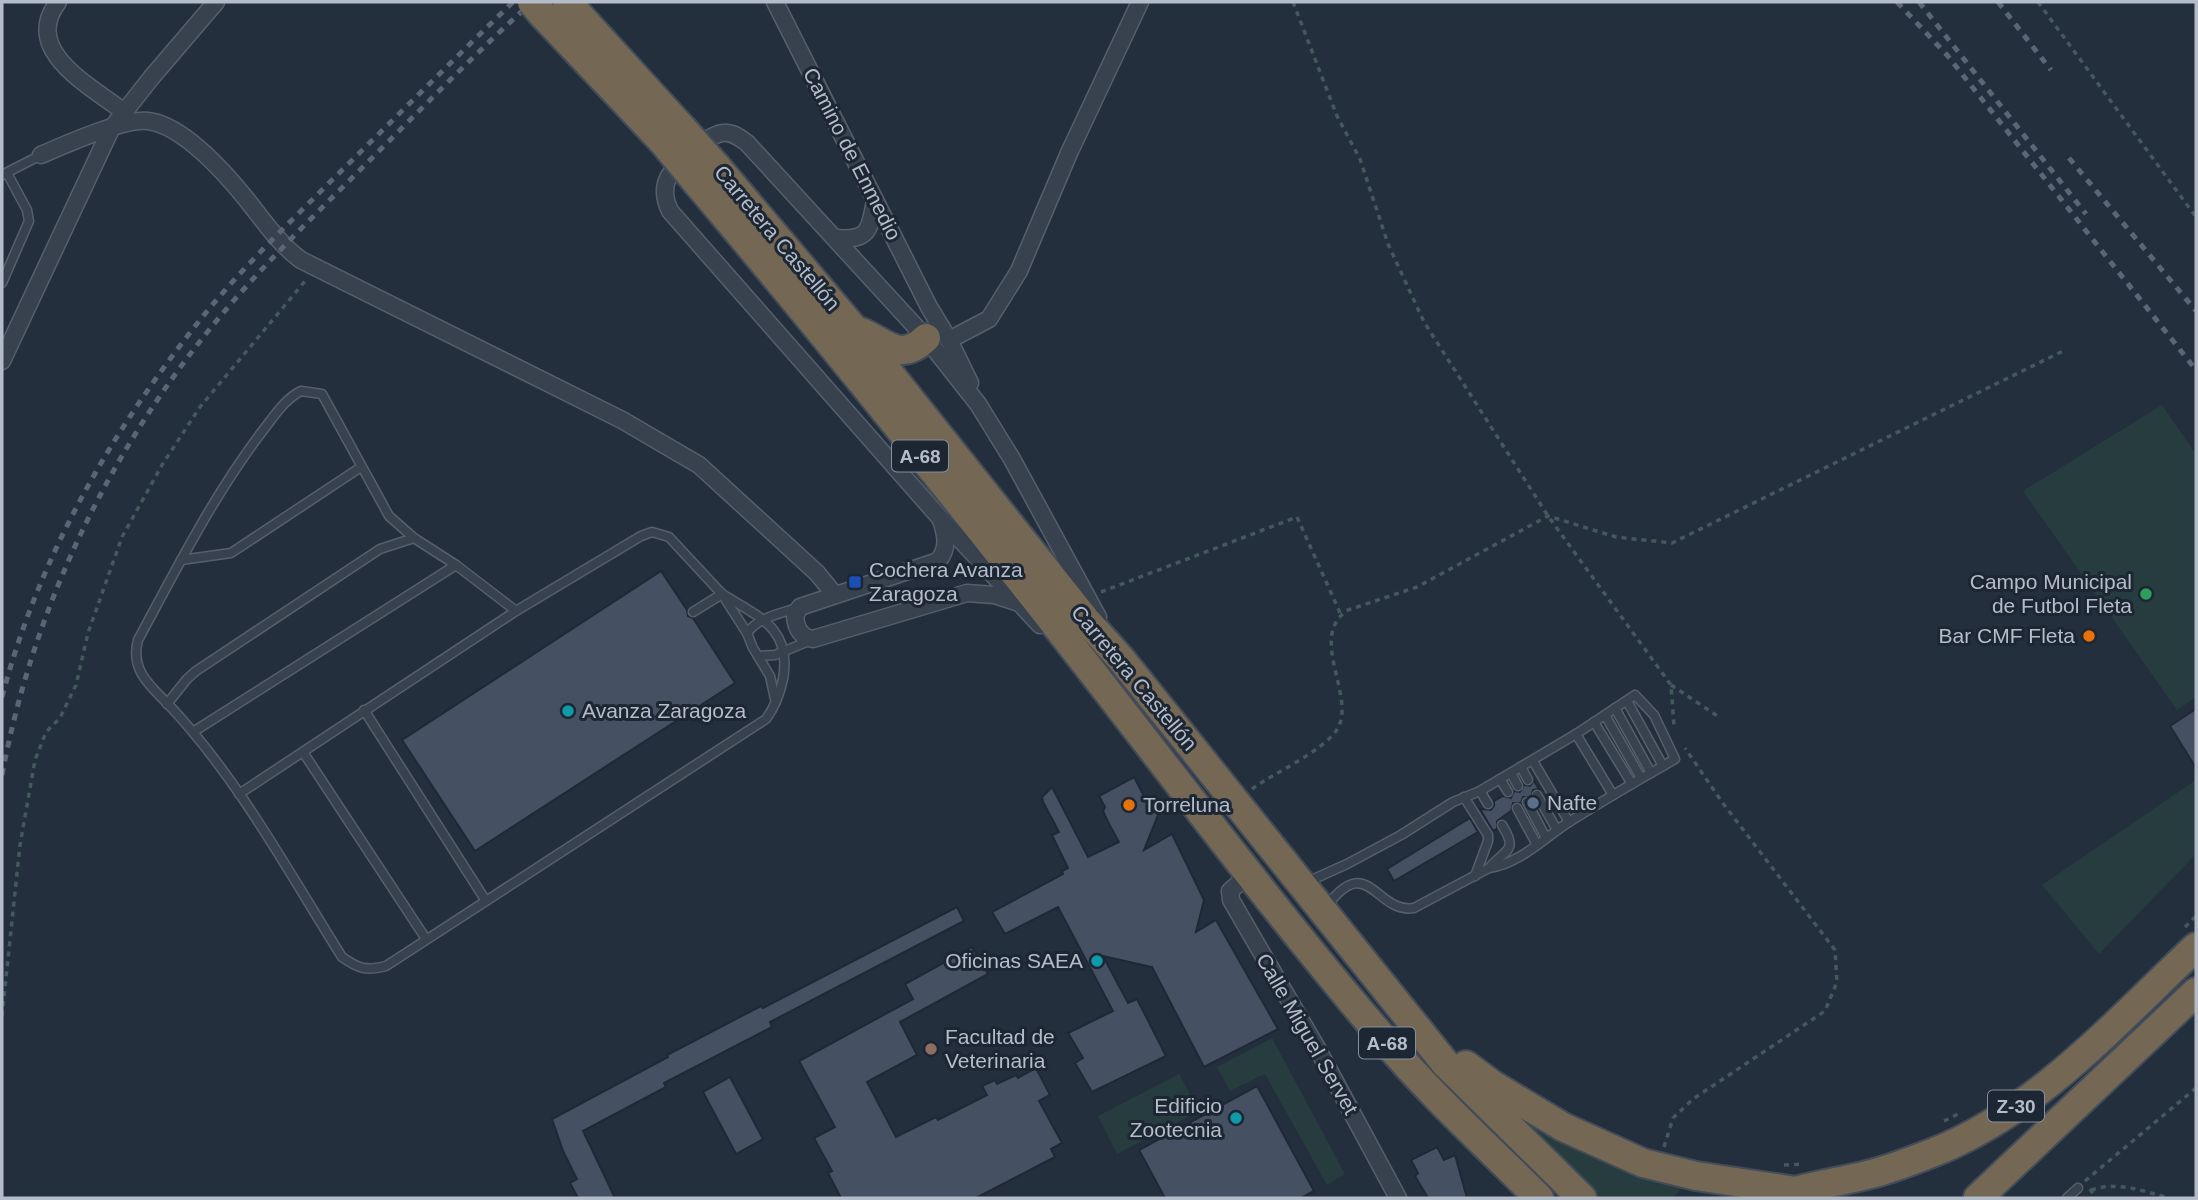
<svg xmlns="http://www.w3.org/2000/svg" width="2198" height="1200" font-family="Arial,sans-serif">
  <rect width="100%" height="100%" fill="#242f3e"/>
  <g fill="#263c3f">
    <path d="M2162,405l34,49v243l-19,13 -154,-219z"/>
    <path d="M2196,780v74l-97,100 -57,-69z"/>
    <path d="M1272,1038l73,136 -18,11 -62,-111 -35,17 -13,-24z"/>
    <path d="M1179,1074l20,37 -82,43 -19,-38z"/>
    <path d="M1519,1115l166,69 -12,14h-78l-78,-81z"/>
  </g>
  <g fill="#455162" stroke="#1f2835" stroke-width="2">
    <path d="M661,571l26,39 1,6 5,2 42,65 -260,168 -73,-111z"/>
    <path d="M2196,709v59l-26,-42z"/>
    <path d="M1134,777l15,29 4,1 5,8 -14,35 28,-16 32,66 -8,32 20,-12 62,109 -74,38 -52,-100 -49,-11 25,47 9,-4 29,57 -74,36 -17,-29 8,-5 -15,-25 45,-22 -55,-104 -53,27 -13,-22 71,-38 -1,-3 6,-3 -16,-33 7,-3 -16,-30 -1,-5 10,-10 36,70 31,-15 -11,-20 -5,-11 2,-4 -6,-11z"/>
    <path d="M1534,781l5,8 -6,1 -2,7h-8l-2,6h-8l-2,8 -14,10v8l-4,2 -13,-22 11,1 3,-4v-5l9,-5 8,2 3,-7 6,1 4,-7 6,1z"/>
    <path d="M1470,818l8,14 -84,49 -7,-12z"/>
    <path d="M957,907l7,14 -194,101 2,5 -108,56 2,4 -83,44 32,67h-37l-8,-15 7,-4 -14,-28 -11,-32 116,-62 -1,-2 94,-49 2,2z"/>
    <path d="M972,947l16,27 -88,48 17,33 -50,27 29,55 40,-20 2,3 49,-25 -5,-9 13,-6 2,4 19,-9 2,3 18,-10 14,27 -11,6 23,42 -11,6 4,8 -79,41h-135l-13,-25 4,-2 -18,-33 21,-11 -36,-66 114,-62 -8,-15z"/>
    <path d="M730,1077l33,62 -27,15 -33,-62z"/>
    <path d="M1257,1086l57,105 -13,7h-136l-26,-48z"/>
    <path d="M1437,1147l7,13 11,-5 12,43h-39l-13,-22 3,-3 -7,-13z"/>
  </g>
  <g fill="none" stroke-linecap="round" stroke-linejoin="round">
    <defs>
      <g id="lane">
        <path d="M2,175l39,-20"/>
        <path d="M2,283l27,-62 -2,-11 -20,-37"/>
        <path d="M181,560l50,-7 130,-86"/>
        <path d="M516,611l-60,-46 -42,-27 -25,-22 -67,-122 -21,-3c-16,8 -26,24 -37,38 -50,65 -87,139 -126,211 -8,29 11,45 30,64 70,74 120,167 174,253 17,12 24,14 44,9l380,-247c9,-12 14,-26 17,-40 9,-51 -24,-62 -61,-85"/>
        <path d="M693,612l29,-18"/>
        <path d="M747,633c12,-16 32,-19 50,-25"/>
        <path d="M759,656l16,-1 34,-14"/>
        <path d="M1627,701l36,65"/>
        <path d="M167,704l20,-25 9,-8 184,-122 34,-11"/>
        <path d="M1615,708l36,65"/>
        <path d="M364,710l122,191"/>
        <path d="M1605,715l36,63"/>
        <path d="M1594,722l38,62"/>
        <path d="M193,732l263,-167"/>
        <path d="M1576,734l37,61"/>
        <path d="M303,752l123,187"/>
        <path d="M1533,761l36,61"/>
        <path d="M1521,767l7,13"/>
        <path d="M1511,773l7,13"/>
        <path d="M1500,779l8,13"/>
        <path d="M1480,791l8,13"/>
        <path d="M239,794l277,-183 125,-75 11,-4 17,5 53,57 25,39 6,15 17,28 5,23"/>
        <path d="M1537,795l20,35"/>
        <path d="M1464,797l24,38v6l-13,35"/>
        <path d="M1527,802l19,36"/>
        <path d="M1517,808l20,37"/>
        <path d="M1489,868c16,-19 30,-16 13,-43"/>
        <path d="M1305,883l42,-19 54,-29 52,-33 27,-11 96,-57 59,-39 19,20 21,44c-35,20 -69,40 -103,61 -26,16 -52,44 -83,48l-75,40c-38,6 -46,-57 -87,-2"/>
        <path d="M2067,1198l11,-10"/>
      </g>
      <g id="street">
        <path d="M58,2c-37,49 33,84 66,110"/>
        <path d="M775,2l154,305 20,33 21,43"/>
        <path d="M41,155c23,-10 83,-37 107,-34 35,4 78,53 99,79 16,20 32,44 54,60l321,160 77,45 118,108 18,22"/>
        <path d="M835,238c34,3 35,-8 40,-38"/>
        <path d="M949,340l40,-21 30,-48 50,-118 71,-151"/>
        <path d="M2,361l109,-232 40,-51 65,-76"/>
        <path d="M941,520c5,15 8,28 -3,41l-138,46 -5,9c1,12 6,22 18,23l154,-46 27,2 22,7"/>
        <path d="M1040,625l-100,-107 -270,-307c-14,-30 3,-42 24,-60 8,-7 17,-16 28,-18 10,-2 18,5 25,10l179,195 52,66 34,55 86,158"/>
        <path d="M1249,874l-19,17 1,9 86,148 81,150"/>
      </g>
      <g id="highway">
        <path d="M567,2l115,126"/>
        <path d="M542,14l122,129"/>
        <path d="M717,167l137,162 231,290 36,40 324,404 137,135"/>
        <path d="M698,184c151,179 297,362 440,547 80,103 159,207 244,306 48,57 104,108 157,161"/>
        <path d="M861,332c26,11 39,31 65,6"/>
        <path d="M1466,1065l27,20 70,42 80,36 53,13 100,15"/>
        <path d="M1773,1198c31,-12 62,-15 94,-23 22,-5 44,-14 65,-22 105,-41 184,-131 264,-206"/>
        <path d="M1978,1198l218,-206"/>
      </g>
    </defs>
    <use href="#lane" stroke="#565f6c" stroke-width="11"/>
    <use href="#street" stroke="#565f6c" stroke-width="19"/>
    <use href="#highway" stroke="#434c59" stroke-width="32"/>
    <g stroke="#44595c" stroke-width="3.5" stroke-dasharray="5 5" stroke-linecap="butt">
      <path d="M1293,2l44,114 23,43 28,85 36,78 124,194 123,169 3,41"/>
      <path d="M2038,2l158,215"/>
      <path d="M1101,592l196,-75 44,98"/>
      <path d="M1671,685l48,32"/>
      <path d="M1252,789c22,-16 69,-37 84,-58 23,-32 -30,-94 12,-121l69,-23 131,-71 68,21 56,6 391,-192"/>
      <path d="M2185,927l11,-11"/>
      <path d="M2,1016l18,-171 15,-85 11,-28 14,-14 16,-33 12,-52 34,-96 40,-72 38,-58 106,-127"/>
      <path d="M1944,1121l18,-9"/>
      <path d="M1664,1147l9,-29 20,-19 132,-88 12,-29 -2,-32 -113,-148 -37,-54"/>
      <path d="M1784,1165l20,-1"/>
      <path d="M2085,1181l111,-93"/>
      <path d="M2090,1189l6,9"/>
      <path d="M2091,1190c28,-9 51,1 78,8"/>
    </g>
    <use href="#lane" stroke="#38414e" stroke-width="8"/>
    <use href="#street" stroke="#38414e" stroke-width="16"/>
    <use href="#highway" stroke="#746855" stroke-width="28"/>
    <g stroke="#5a6575" stroke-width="5" stroke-dasharray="7 7" stroke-linecap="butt">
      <path d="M1897,2l50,53 249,315"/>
      <path d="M1919,2l167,212"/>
      <path d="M1998,2l53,68"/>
      <path d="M2069,158l127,153"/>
      <path d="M2,697c37,-141 111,-269 202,-382 39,-48 84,-91 128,-135 60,-59 120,-119 181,-178"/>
      <path d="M2,775c31,-165 105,-320 211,-450 50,-61 108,-116 164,-172 51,-51 102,-103 155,-151"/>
    </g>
    <defs>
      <g id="highway-bridge">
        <path d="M532,2l10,12"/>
        <path d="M682,128l35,39"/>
        <path d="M664,143l34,41"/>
      </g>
    </defs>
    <use href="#highway-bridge" stroke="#434c59" stroke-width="32" stroke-linecap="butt"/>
    <use href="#highway-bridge" stroke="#746855" stroke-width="28"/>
  </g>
  <rect fill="#1a4fb4" stroke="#1d2633" stroke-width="2.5" x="848" y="575" width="14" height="14" rx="3.5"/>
  <circle fill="#2e9e5b" stroke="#1d2633" stroke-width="2.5" cx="2146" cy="594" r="7"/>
  <g fill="#e8710a" stroke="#1d2633" stroke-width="2.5">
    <circle cx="2089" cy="636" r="7"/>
    <circle cx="1129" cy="805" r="7"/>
  </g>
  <g fill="#0f9aa8" stroke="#1d2633" stroke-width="2.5">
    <circle cx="568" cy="711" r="7"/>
    <circle cx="1097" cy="961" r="7"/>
    <circle cx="1236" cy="1118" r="7"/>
  </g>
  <circle fill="#5c6f8a" stroke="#1d2633" stroke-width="2.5" cx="1533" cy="803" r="7"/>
  <circle fill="#8d6e63" stroke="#1d2633" stroke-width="2.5" cx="931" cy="1049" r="7"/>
  <g text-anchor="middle" stroke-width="6" stroke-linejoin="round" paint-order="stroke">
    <g fill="#1d2633" stroke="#878f9c" stroke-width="2">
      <rect x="892" y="440.5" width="56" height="31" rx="5"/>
      <rect x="1359" y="1027.5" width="56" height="31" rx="5"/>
      <rect x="1988" y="1090.5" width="56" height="31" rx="5"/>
    </g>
    <g font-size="19" font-weight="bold" fill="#b4bcc9">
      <text x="920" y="463">A-68</text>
      <text x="1387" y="1050">A-68</text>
      <text x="2016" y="1113">Z-30</text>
    </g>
    <g font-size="21" fill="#b4bcc9" stroke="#1d2633">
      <text transform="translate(852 154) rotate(63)" y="7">Camino de Enmedio</text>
      <text transform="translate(777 238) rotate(50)" y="7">Carretera Castellón</text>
      <text transform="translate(1134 678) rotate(50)" y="7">Carretera Castellón</text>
      <text transform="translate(1307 1034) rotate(60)" y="7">Calle Miguel Servet</text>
    </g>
    <g font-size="21" fill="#b4bcc9" stroke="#1d2633" text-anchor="start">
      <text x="869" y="577">Cochera Avanza<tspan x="869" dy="24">Zaragoza</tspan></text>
      <text x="2132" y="589" text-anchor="end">Campo Municipal<tspan x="2132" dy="24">de Futbol Fleta</tspan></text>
      <text x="2075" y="643" text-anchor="end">Bar CMF Fleta</text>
      <text x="582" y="718">Avanza Zaragoza</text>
      <text x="1547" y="810">Nafte</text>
      <text x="1143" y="812">Torreluna</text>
      <text x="1083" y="968" text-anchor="end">Oficinas SAEA</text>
      <text x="945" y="1044">Facultad de<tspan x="945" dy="24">Veterinaria</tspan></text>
      <text x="1222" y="1113" text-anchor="end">Edificio<tspan x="1222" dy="24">Zootecnia</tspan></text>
    </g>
  </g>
  <rect width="2198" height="1200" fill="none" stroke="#b4bcc9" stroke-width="7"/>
</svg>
